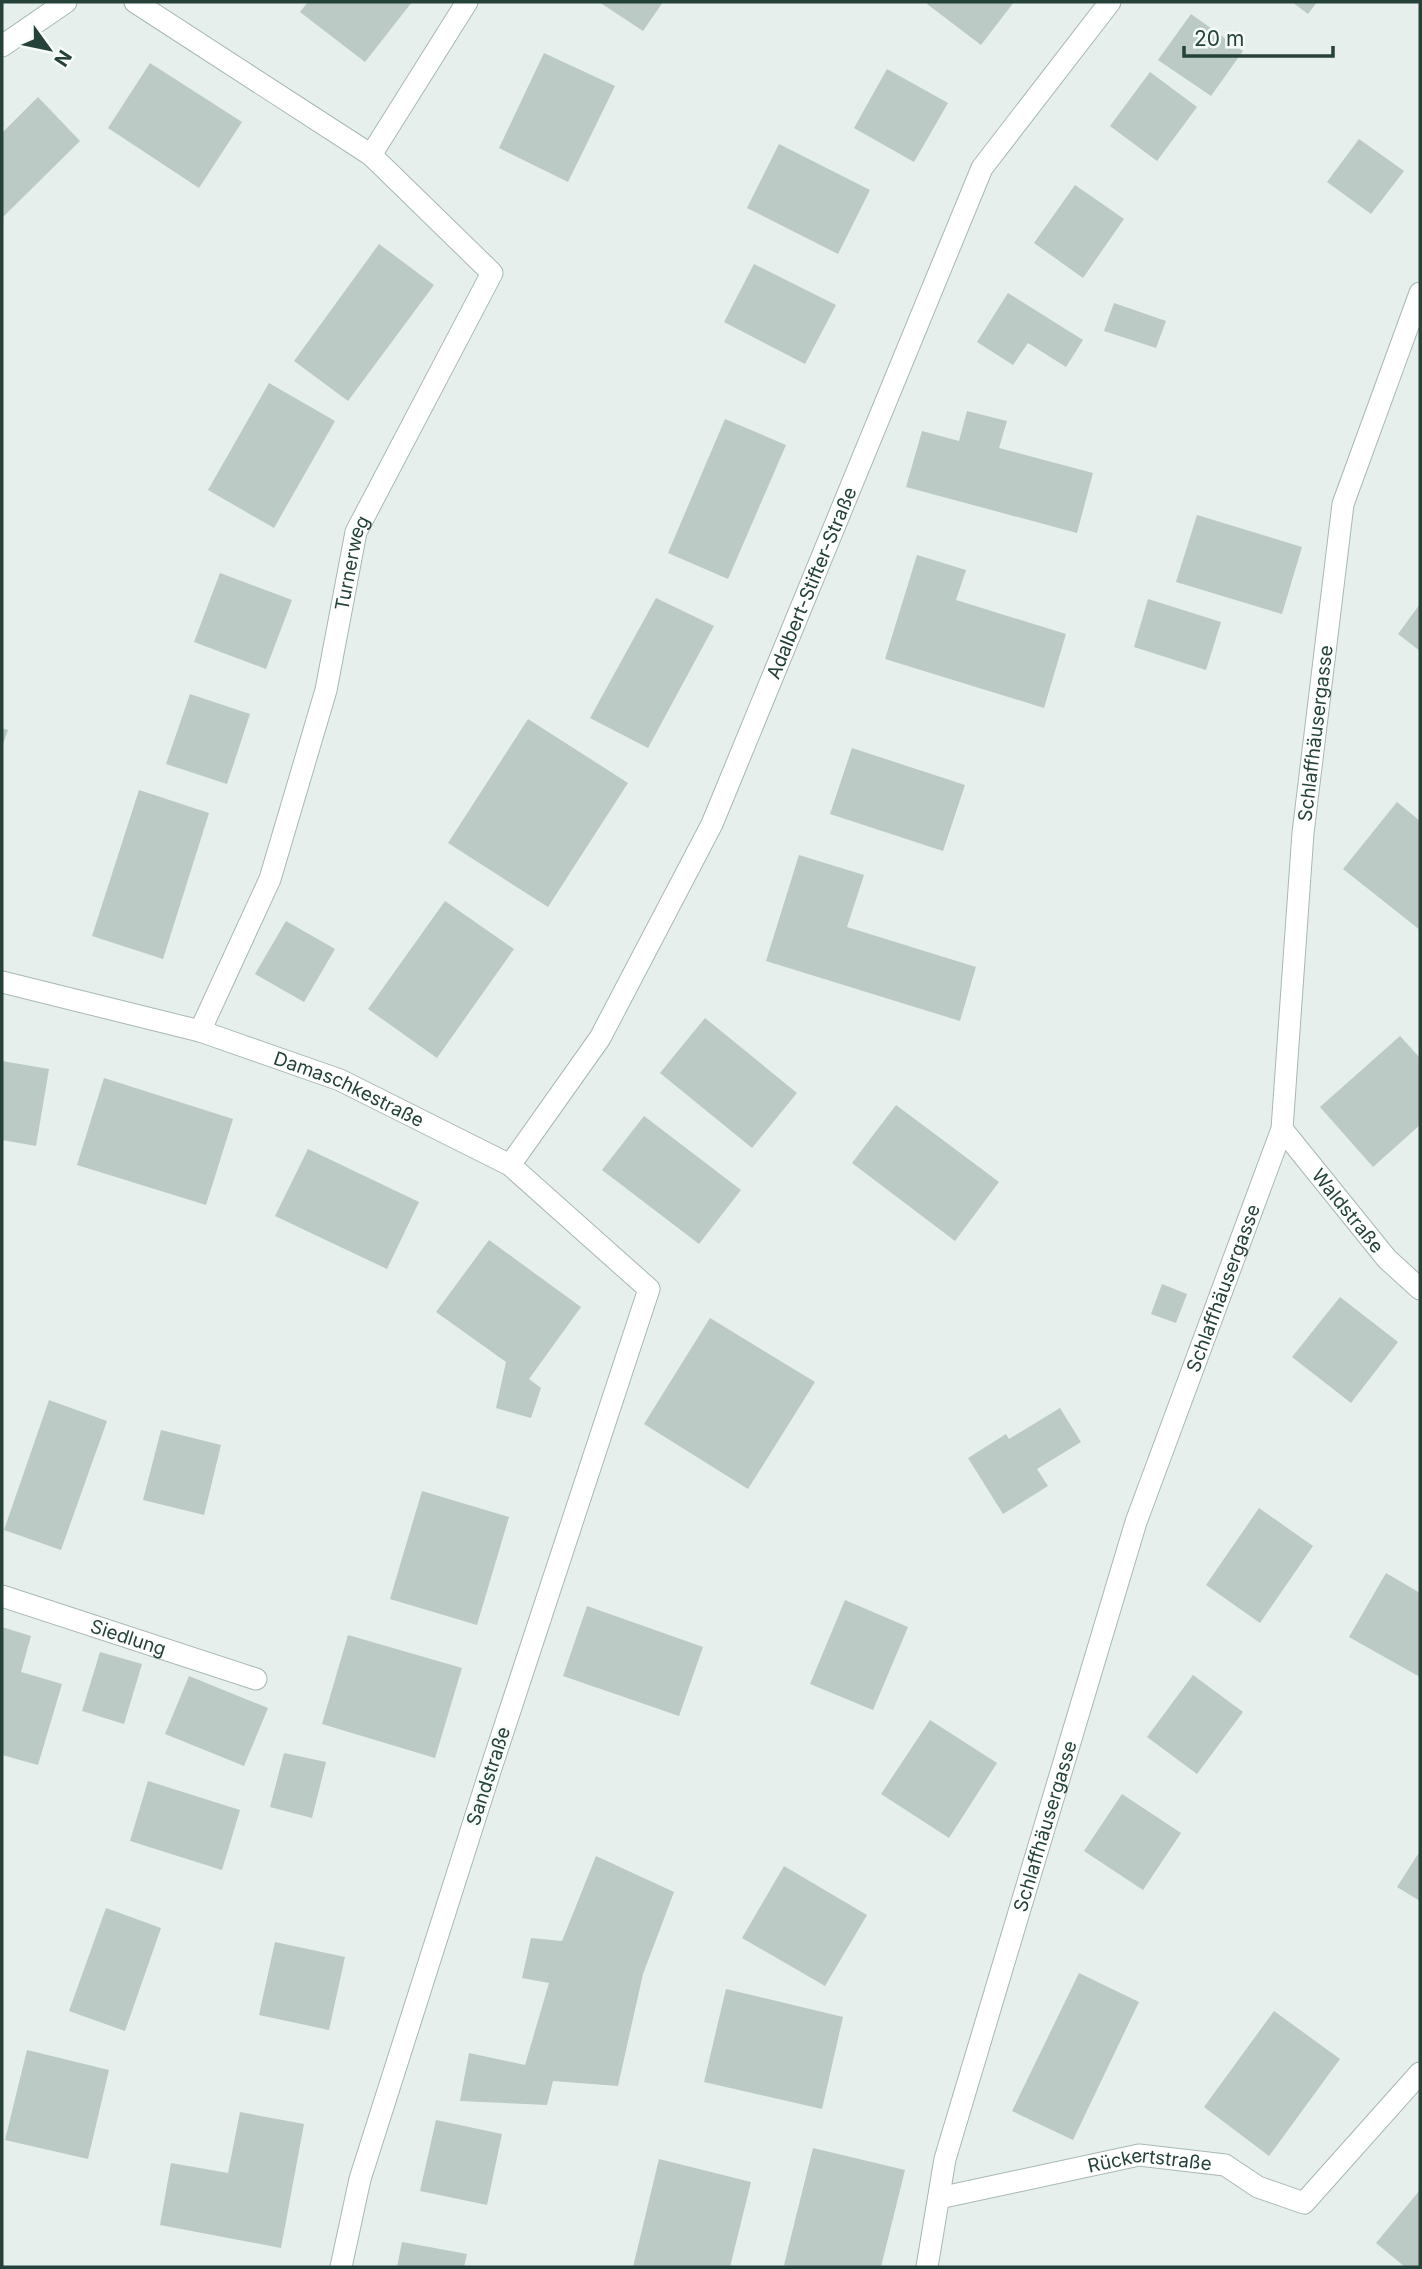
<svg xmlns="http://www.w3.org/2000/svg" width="1422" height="2269" font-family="Inter,sans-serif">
  <rect width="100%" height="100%" fill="#e6efeb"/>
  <g fill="#bbcac4">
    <path d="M308,2h104l-47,60 -65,-50z"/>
    <path d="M599,2h64l-20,29z"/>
    <path d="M928,2h86l-33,43 -54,-41z"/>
    <path d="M1292,2h25l-9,12z"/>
    <path d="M1191,14l52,37 -32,45 -53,-36z"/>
    <path d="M544,53l71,33 -47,96 -69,-34z"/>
    <path d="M150,63l92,59 -43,66 -91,-60z"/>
    <path d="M887,69l61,34 -34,59 -60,-34z"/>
    <path d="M1150,72l47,35 -40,54 -47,-35z"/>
    <path d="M38,97l42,44 -78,77v-85z"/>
    <path d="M1359,139l45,32 -33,43 -44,-32z"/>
    <path d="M779,144l91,46 -32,64 -91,-46z"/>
    <path d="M1075,185l49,34 -41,59 -49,-35z"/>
    <path d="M379,244l55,41 -86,116 -54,-40z"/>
    <path d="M754,264l82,41 -31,59 -81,-42z"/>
    <path d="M1008,293l75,47 -17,27 -38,-24 -15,22 -36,-23z"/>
    <path d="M1114,303l52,18 -10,27 -52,-17z"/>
    <path d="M269,383l66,38 -61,107 -66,-38z"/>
    <path d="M967,411l40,10 -8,27 94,25 -16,60 -171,-46 16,-56 37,10z"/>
    <path d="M725,419l61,26 -58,134 -60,-26z"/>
    <path d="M1197,515l105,32 -20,67 -106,-32z"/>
    <path d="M917,555l49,15 -10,30 110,34 -22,74 -159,-49z"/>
    <path d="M220,573l72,27 -26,69 -72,-27z"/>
    <path d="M656,598l58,28 -66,122 -58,-30z"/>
    <path d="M1148,599l73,23 -15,48 -72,-23z"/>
    <path d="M1420,604v47l-22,-17z"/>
    <path d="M190,694l60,20 -23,70 -61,-20z"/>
    <path d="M528,719l100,64 -80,124 -100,-64z"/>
    <path d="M2,728l6,2 -6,17z"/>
    <path d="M852,748l113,37 -22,66 -113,-37z"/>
    <path d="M139,790l70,23 -46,146 -71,-23z"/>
    <path d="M1397,802l23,19v109l-77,-61z"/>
    <path d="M799,855l65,20 -17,52 129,40 -16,54 -194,-60z"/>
    <path d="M445,901l69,48 -77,109 -69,-49z"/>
    <path d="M286,921l49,28 -31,53 -49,-28z"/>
    <path d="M705,1018l92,75 -45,55 -92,-75z"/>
    <path d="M1400,1036l20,22v67l-47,42 -53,-60z"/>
    <path d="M2,1061l47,8 -13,77 -34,-6z"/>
    <path d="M104,1078l129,41 -27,86 -129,-40z"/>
    <path d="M896,1105l103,77 -44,59 -103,-78z"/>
    <path d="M644,1116l97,74 -42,54 -97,-74z"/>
    <path d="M308,1149l111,53 -32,67 -112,-53z"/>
    <path d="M489,1240l92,67 -52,72 12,9 -10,30 -35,-10 10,-46 -70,-50z"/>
    <path d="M1162,1284l25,10 -11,29 -25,-9z"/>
    <path d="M1340,1297l58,45 -47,61 -59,-46z"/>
    <path d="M710,1318l105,64 -67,107 -104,-65z"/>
    <path d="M49,1400l58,21 -46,129 -57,-20z"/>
    <path d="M1060,1408l21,34 -44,27 11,17 -45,28 -35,-56 38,-24 3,5z"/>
    <path d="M161,1430l60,15 -17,70 -61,-15z"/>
    <path d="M422,1491l87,26 -32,108 -87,-26z"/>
    <path d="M1259,1508l54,38 -53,77 -54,-38z"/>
    <path d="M1386,1573l34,20v84l-71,-40z"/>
    <path d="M845,1600l63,27 -35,83 -63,-26z"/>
    <path d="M587,1606l116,41 -24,69 -116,-40z"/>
    <path d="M2,1627l29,9 -10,36 41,12 -24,81 -36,-10z"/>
    <path d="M348,1635l114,33 -27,90 -113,-34z"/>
    <path d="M100,1652l42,12 -18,60 -42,-13z"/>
    <path d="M1193,1675l50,37 -46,62 -50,-37z"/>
    <path d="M189,1676l79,32 -24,58 -79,-32z"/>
    <path d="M930,1720l67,43 -48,75 -68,-44z"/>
    <path d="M284,1753l42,9 -14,56 -42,-11z"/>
    <path d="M148,1781l92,29 -18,60 -92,-29z"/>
    <path d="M1122,1794l59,39 -38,57 -59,-39z"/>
    <path d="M1420,1851v50l-23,-14z"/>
    <path d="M596,1856l78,36 -31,82 -25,112 -65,-5 -6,24 -87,-4 9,-48 56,12 24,-82 -27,-5 9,-40 31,3z"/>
    <path d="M784,1866l83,49 -42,71 -83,-48z"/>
    <path d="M106,1908l55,20 -36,103 -56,-20z"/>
    <path d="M275,1942l70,15 -16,73 -70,-15z"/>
    <path d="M1079,1973l60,29 -66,138 -61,-29z"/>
    <path d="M726,1989l117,28 -21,92 -118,-27z"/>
    <path d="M1274,2011l66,48 -71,97 -65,-49z"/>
    <path d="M27,2050l82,20 -21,89 -83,-19z"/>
    <path d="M240,2112l64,12 -23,124 -121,-23 11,-62 57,10z"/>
    <path d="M436,2120l66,14 -15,71 -67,-14z"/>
    <path d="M813,2148l92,22 -24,97h-89l-8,-2z"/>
    <path d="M659,2159l92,23 -21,85h-97z"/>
    <path d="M1420,2190v77h-15l-29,-24z"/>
    <path d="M402,2242l65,12 -3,13h-67z"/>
  </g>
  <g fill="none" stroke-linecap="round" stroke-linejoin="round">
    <defs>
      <g id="street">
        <path d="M135,2l236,153"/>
        <path d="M2,46l64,-44"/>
        <path id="s1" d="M2,982l198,49 140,49 170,85 139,124 -157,476 -132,414 -19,88"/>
        <path id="s2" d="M200,1031l70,-152 56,-189 30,-158 136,-259 -121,-118 96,-153"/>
        <path id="s3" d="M1282,1129l105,130 33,30"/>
        <path id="s4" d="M510,1165l90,-127 112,-214 270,-656 128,-166"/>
        <path id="s5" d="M2,1596l254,83"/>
        <path id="s6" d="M939,2198l200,-43 86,10 33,22 46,16 116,-130"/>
        <path id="s7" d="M927,2267l18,-108 191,-637 146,-393 21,-296 40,-329 77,-211"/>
      </g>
    </defs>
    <use href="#street" stroke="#a8b8b2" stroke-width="23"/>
    <use href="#street" stroke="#fff" stroke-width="21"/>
  </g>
  <g text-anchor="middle" stroke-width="5" stroke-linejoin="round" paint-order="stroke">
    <g font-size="19" fill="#24423a" stroke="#f7fbf9">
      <text dy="7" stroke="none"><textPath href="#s2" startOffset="494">Turnerweg</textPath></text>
      <text dy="7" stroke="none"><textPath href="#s4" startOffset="658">Adalbert-Stifter-Straße</textPath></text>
      <text dy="7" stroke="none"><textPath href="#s7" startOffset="1591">Schlaffhäusergasse</textPath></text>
      <text dy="7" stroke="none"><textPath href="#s1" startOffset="364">Damaschkestraße</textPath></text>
      <text dy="7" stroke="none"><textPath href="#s3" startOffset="105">Waldstraße</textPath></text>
      <text dy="7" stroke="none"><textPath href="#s7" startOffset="1024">Schlaffhäusergasse</textPath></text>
      <text dy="7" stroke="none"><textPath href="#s5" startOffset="133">Siedlung</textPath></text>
      <text transform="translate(488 1776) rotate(-72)" y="7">Sandstraße</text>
      <text dy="7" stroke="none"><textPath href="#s7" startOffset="457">Schlaffhäusergasse</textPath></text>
      <text dy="7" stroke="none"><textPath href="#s6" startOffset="215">Rückertstraße</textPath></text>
    </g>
  </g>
  <rect width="1422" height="2269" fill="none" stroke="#24423a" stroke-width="7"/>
  <g transform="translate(49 49) rotate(123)" stroke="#f7fbf9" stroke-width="5" paint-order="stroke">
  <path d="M0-5L12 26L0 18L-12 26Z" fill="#24423a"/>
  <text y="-10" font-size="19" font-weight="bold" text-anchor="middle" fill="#24423a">N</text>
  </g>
  <path d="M1184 46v10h149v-10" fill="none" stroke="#24423a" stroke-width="3.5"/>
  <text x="1194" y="46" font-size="21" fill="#24423a" stroke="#f7fbf9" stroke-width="5" paint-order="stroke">20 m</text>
</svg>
